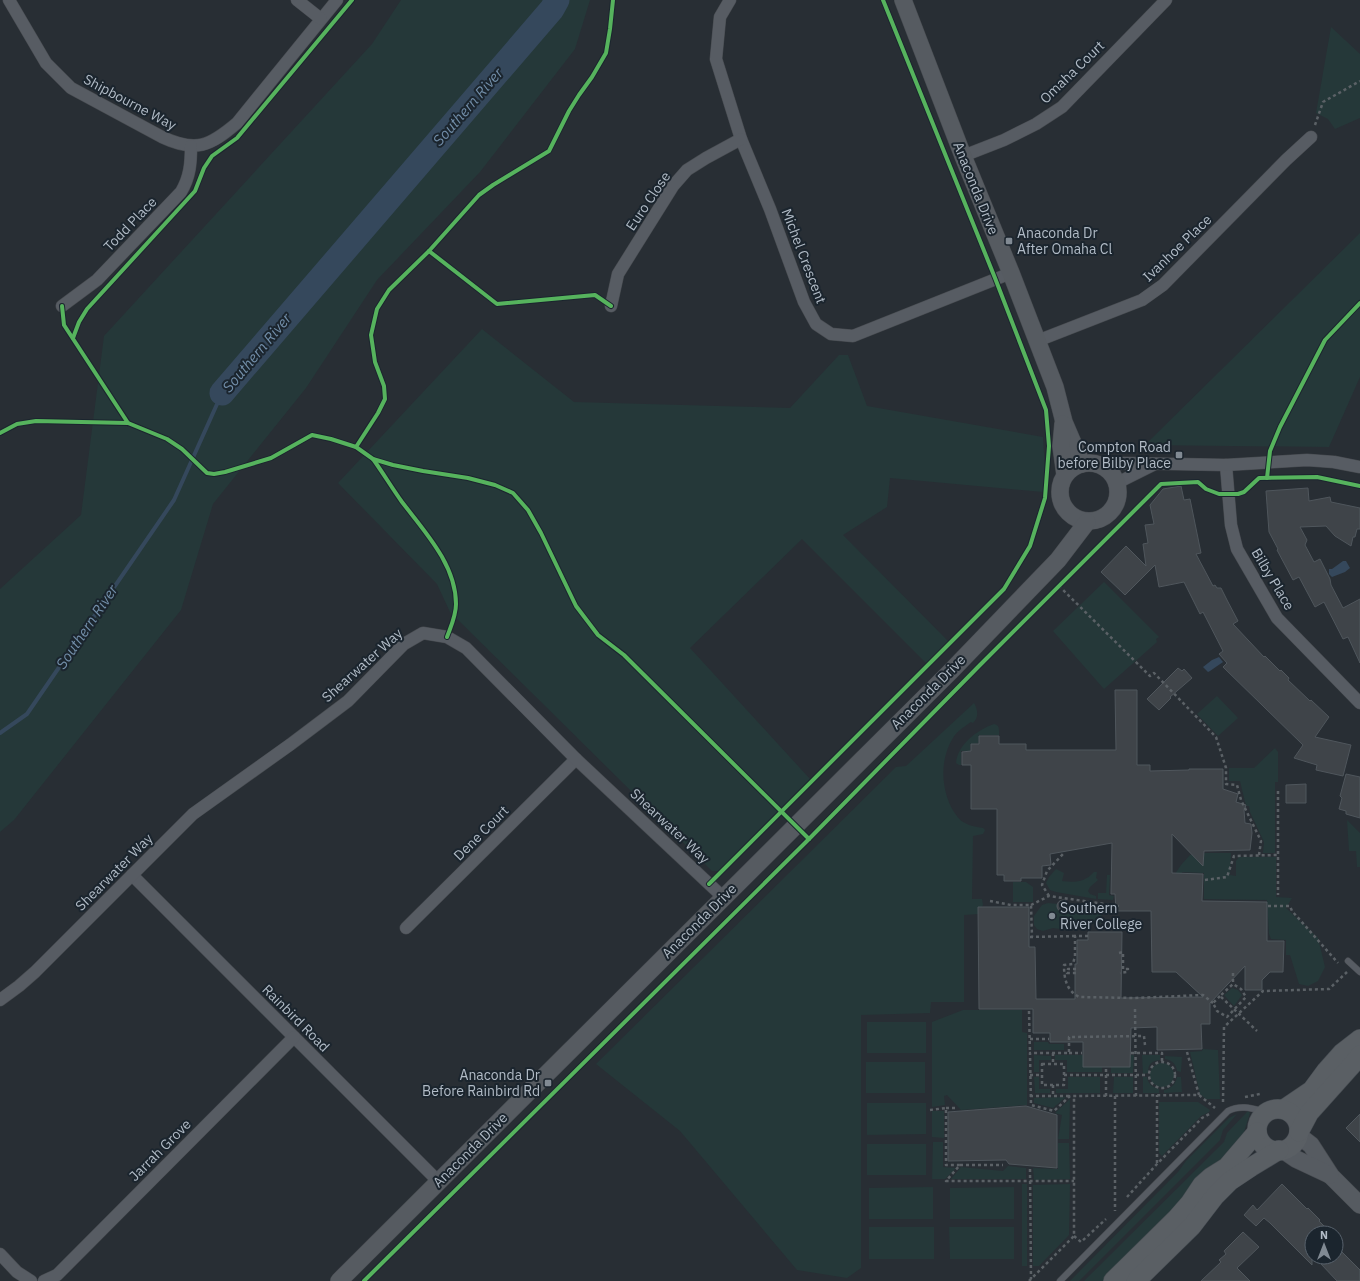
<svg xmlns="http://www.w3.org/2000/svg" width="1360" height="1281" font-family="'IBM Plex Sans',sans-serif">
  <rect width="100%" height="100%" fill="#282e34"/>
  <g fill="#253839">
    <path d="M401,0h189l-15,49 -95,123 -103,108 -71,108 -93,116 -32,106 -167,210 -14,12v-243l81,-74 23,-179 268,-292z"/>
    <path d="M1331,27l29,27v64l-25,11 -7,-10 -12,-6z"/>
    <path d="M1360,233v144l-31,70 -184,-2z"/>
    <path d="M482,329l92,73 216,6 49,-53h9l19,51 176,31 2,32 -2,23 -153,-14 -3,29 -44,28 105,106 -22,22 -124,-124 -112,109 120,131 -91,92h-7l-262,-259 -13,-28 -99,-101z"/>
    <path d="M1104,582l55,55 -3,2 1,3 -53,47 -51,-58z"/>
    <path d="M1217,696l21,22 -20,18 -21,-22z"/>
    <path d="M974,703c4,7 5,14 -1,20l-2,-1c-7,5 -14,9 -18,16 -14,22 -12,53 1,74 3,4 6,9 11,11 5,3 12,4 18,5l2,2 -2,4 -10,2 -1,63h10l1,6 -5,9 -14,1v87h-33l-1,11 -69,2v253l-14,10 -50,-8 -117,-139 -84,-67 300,-297 10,-1z"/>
    <path d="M994,724c6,1 5,6 5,11h-20l-1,8 -8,1v7h-9v14h-2l-3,-2c2,-19 21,-33 38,-39z"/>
    <path d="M1275,748l3,4v30h-3v71h-12l1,-11 -14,-30 -1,-6h-2l-2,-4 -5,-21h-11v-13h25z"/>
    <path d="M1347,820l13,13v34h-3l-1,-16h-7z"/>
    <path d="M1206,853h25l-1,22 6,1v-15l3,-4h37v40l16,1 -6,10 32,30 7,29 -7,14 -10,5 -9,-2 -9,-29h-4v-15l-15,-1 -2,-5 -2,-34 -63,-1v-26l-22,-1 -1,28 -8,-23 8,-12 9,-10z"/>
    <path d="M1056,869l8,4 -2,8c13,2 23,1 32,-9h3l-1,6 2,2 -8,7 -2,4 2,3 6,2v3l-40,-7 -6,-2 -4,-7 3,-6z"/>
    <path d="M1107,875h3l-1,20 5,1 -1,4 -15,-1v-6h8z"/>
    <path d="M1013,882h13l7,5v15h-20z"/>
    <path d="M1048,903l10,1v5l5,3 8,-4h31l-1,16c-18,-10 -19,-1 -34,6l-14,-2 -10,3 -6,-2 -3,-4v-9l8,-11z"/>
    <path d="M1232,988l6,2 4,5 -8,11 -10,-11z"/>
    <path d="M963,1010h59v22l5,1v72l-66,5 -14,-15 -3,1 1,9 -13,2v-85z"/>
    <rect x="867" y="1022" width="59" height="31"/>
    <path d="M1034,1042h14l1,2h15v6h-30z"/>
    <path d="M1203,1049l15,1 2,49h-14l-6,-5 -10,-42 12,-1z"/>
    <path d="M1034,1055l17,1v4h-12v12h-5z"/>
    <path d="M1055,1055h28v11l19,1v5h-35v-12h-12z"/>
    <path d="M1130,1055h4l-1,18h-22v-7h19z"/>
    <path d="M1142,1055h18v5c-9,1 -12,4 -12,13l-5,1z"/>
    <path d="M1165,1056l17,1 -1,15 -4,-1c-1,-7 -5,-11 -12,-12z"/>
    <rect x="866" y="1062" width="59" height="31"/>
    <circle cx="1162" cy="1075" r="12"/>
    <path d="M1034,1077h5v12h11v4h-15z"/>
    <path d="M1068,1077h32v16h-44v-4h12z"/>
    <path d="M1114,1077h19v16h-20z"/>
    <path d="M1143,1077h4c1,7 5,10 12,12v4h-16z"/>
    <path d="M1177,1077h4l1,15 -18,1v-3c8,-2 11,-5 13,-13z"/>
    <path d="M1066,1097l-13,11 -19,-5v-5z"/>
    <path d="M1070,1099l-1,40h-11l4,-24 -7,-2z"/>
    <path d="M1159,1102h39l12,8 -1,2 -8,4 -39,40 -3,-3z"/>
    <path d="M867,1103h59v31l-59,1z"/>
    <path d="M932,1111h12v27l-12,-1z"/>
    <path d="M1248,1111l2,2 -10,32 -133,136h-23l140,-139 3,-9z"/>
    <path d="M1237,1114l-14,16 -3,10 -141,141h-9l108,-109 8,-11 43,-43z"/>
    <path d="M933,1142h10v25l13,1 -11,11h-13z"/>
    <path d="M1058,1143h11l1,36 -36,1 -1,-12 25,1z"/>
    <rect x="867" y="1144" width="59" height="31"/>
    <path d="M1008,1166l18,2v11h-75l10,-12 42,4z"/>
    <rect x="1022" y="1184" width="5" height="82"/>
    <path d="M1070,1184l-1,51 -30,31h-6v-81z"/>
    <path d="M933,1187v32h-64v-31z"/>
    <path d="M1014,1187v32h-64v-31z"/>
    <rect x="869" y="1227" width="65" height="32"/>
    <path d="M949,1227h65v32h-64z"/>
  </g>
  <g fill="#35485c">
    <path d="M1343,561h3l4,7 -5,4 -13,5 -3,-3v-5h3z"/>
    <path d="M1219,657l4,5 -13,9 -2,1 -5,-5 9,-7z"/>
  </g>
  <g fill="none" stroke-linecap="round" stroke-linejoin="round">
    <path stroke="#35485c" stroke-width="4" d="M0,733l27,-19 147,-214 48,-107"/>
    <path stroke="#35485c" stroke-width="25" d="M222,393l330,-384 5,-9"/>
  </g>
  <g fill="#3f4449" stroke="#4f565c">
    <path d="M1181,486l3,14 6,-1 11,54 -5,1 17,32 2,-1 2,3h4l6,12 11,21 -5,3 31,33 1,-1 15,15 1,-1 8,8 -1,2 22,21 1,-1 18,17 -14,20 36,8 -8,31 -27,-6 1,-5 -23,-7 9,-13 -80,-78 4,-4 -8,-9 4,-3 -20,-39 -3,2 -16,-32 -25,5 -4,-22 -30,30 -24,-23 25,-26 20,20 -3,-22 5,-1 -3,-18 9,-1 -4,-19 13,-16z"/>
    <path d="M1308,488l1,13 21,-4 1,5 29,6v21h-3l-2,8h-2l-2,9 -16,-10 -9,-10 -26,1 7,13 -2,5 9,17 6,-3 10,20 1,6 12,23 17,-9v64l-12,-26 -5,2 -19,-37 -9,5 -16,-30 -6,3 -16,-30 1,-1 -9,-17 -3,-41z"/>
    <path d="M1178,668l4,3 2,-2 8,9 -22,19 1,1 -12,12 -12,-11z"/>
    <path d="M1115,690h22v75h13v6l39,-1v-1h34v20l15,5 -2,8 10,3 -2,5 1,13 6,1 1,9 -2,17 -46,1 -1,15 -31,-32v39l31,1 -1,27 65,1v39h17l-1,31h-13l-8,8v10h-17v-24l-35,37v21h-9l1,25 -45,1v-23l-26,1 -1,39h-47v-25h-33v-9h-17v-24h-54l-1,-102h51v40h6l1,52h39v-35h2v-24h11v-8h34l-1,66 82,-1 -27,-25h-24l-1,-61h-35l-1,-17h-4l1,-51 -62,11 1,11 -9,1v12h-21v3h-17v-6h-7v-66h-26v-44h-9v-13l9,-1v-7h8v-8h20v8h27v6h90z"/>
    <path d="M1346,774l14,3v41l-14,-4v-3l-7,-2 3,-11 -2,-2z"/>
    <path d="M1306,784v19h-20v-18z"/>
    <circle cx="1063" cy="906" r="6"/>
    <path d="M1026,1106l31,9v53l-48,-4 -3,-4 -58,1v-49z"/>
    <path d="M1360,1114v28l-14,-14z"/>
    <path d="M1282,1184l25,25 1,-1 12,12 -1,1 12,12h-19v32l-42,-42 -6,-5 -8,8 -12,-11 9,-10 4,5z"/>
    <path d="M1243,1232l16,15 -22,21 13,13h-49l20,-19 -2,-2 7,-6 -2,-3z"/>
    <path d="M1336,1246l24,24v11h-23l-16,-17 7,-7h8z"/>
  </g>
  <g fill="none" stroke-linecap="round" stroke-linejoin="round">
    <defs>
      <g id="lane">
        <path d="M1348,961l12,11"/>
        <path d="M1060,1281l168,-170c13,-7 26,-2 39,1"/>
      </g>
      <g id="street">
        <path d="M9,0l37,63 25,25 91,49c34,16 48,9 75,-14l100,-123"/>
        <path d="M297,0l24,19"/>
        <path d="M730,0l-10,17 -4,42 25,80 29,70 34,93 12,22 15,10 22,2 158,-63"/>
        <path d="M963,156l41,-16 32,-16 26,-17 104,-107"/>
        <path d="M62,306l35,-26 84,-88c9,-15 10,-29 10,-46"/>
        <path d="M611,306l7,-32 55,-88 14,-16 19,-12 35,-19"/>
        <path d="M1037,341l105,-41 21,-15 123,-125 25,-23"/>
        <path d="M1226,465l5,60 6,24 40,69 83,85"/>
        <path d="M1107,469l15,-6 104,2 81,-5 27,2 26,5"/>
        <path d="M1117,483l38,-19"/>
        <path d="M132,875l306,306"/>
        <path d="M406,928l170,-169"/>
        <path d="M0,1000l19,-14 16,-14 158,-158 98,-70 57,-43 56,-57 19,-11 24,4 19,11 110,111 147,138"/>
        <path d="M0,1254l17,18 14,9"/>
        <path d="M44,1281l13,-6 237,-238"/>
      </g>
      <g id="secondary">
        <path d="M903,0l60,156 48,117 44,114 9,35 18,42"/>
        <path d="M1063,424l-2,22 4,29"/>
        <circle cx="1089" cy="492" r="29"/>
        <path d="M1298,1135l13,10 20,31 29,29"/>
        <path d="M1283,1150l13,9 34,16"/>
        <path d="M339,1281l612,-610 107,-111 29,-38"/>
      </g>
      <g id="primary">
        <path d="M1284,1109l28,-19 14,-19 16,-18 18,-14"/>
        <circle cx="1278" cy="1130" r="21"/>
        <path d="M1299,1132l10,-19 43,-48 8,-10"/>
        <path d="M1113,1281l63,-62 14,-16 12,-18 9,-8 16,-10 30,-35"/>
        <path d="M1136,1281l56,-55 23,-30 15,-15 21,-14 28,-17"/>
      </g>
    </defs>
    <use href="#lane" stroke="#464a4f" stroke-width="7"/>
    <use href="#street" stroke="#464a4f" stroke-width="13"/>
    <use href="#secondary" stroke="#464a4f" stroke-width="18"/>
    <use href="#primary" stroke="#454b51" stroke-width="20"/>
    <g stroke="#5b6166" stroke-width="2.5" stroke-dasharray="3 3" stroke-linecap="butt">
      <path d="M1315,125l8,-23 37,-21"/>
      <path d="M1059,586l91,90 4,-3 62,64 10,31v16l11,1 4,15 20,41 -2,14"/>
      <path d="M1278,791v104"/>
      <path d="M1205,880l22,-3 7,-21 44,-1"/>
      <path d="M1049,896l-7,-11 5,-14 16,-17"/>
      <path d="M990,901l21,4h20l1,32"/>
      <path d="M1031,905l18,-9 70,10"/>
      <path d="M1268,906h22l2,5 46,52"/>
      <path d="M1088,936h-13v20l-2,8 -9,1c0,13 2,25 15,32l56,1 68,-3 10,8"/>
      <path d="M1030,937l45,-1"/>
      <path d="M1119,953l4,-1v17h5l-1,3 -7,1"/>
      <path d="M1076,969h-8l-1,4h9"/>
      <path d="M1233,973v11l-13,12 37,35"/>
      <path d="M1220,996l-7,7 4,8 10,6 19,-20 -5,-8 -8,-5"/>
      <path d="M1135,1009l1,87"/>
      <path d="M1029,1011l1,42"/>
      <path d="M1030,1039h19"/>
      <path d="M1145,1045l-1,-9 -75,1v16h-39l1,52 23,6 16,-15 129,-1 16,13"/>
      <path d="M1187,1052l12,43"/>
      <path d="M1053,1053v11"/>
      <path d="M1069,1053h13"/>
      <path d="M1131,1053h31v8"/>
      <circle cx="1162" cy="1075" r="13"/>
      <rect x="1042" y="1064" width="22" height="21"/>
      <path d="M1030,1075h12"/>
      <path d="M1064,1075h84"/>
      <path d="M1053,1085v11"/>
      <path d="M1030,1096h39"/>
      <path d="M1106,1096v-29"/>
      <path d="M1115,1096v115"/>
      <path d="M1245,1097l15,-3"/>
      <path d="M1223,1102l1,-75 39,-36 66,-2 18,-17"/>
      <path d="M946,1108h9"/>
      <path d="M930,1110l16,-2v57h14l-14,16h128"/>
      <path d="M1157,1163v-68"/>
      <path d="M960,1165h43"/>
      <path d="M1030,1169l1,110"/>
      <path d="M1127,1197l30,-33 45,-46 9,-5"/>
      <path d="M1074,1236l7,6 25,-23"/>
      <path d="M1029,1281l45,-45v-140"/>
    </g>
    <use href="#lane" stroke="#575c63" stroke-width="6"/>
    <use href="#street" stroke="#575c63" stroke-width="12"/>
    <use href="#secondary" stroke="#565b61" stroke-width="17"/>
    <use href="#primary" stroke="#5a5f64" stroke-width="19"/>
    <defs>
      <g id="cycleway">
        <path d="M613,0l-3,29 -4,24 -14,24 -13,18 -10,16 -20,40 -56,34 -14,10 -50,56 -40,39 -12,19 -6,26 4,27 9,24 1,13 -7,14 -22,34 17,12 20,6 30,6 45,7 27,7 18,8 15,17 13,23 35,73 22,29 26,20 185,184 171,-174 181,-181 37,-2 8,7 13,5h19l6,-2 15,-14 58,-1 43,9"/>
        <path d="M429,251l68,53 98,-9 16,11"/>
        <path d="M62,306l2,19 64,98"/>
        <path d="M73,338l6,-16 8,-13 108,-118 9,-23 8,-12 25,-18 115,-138"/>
        <path d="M0,433l17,-9 19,-3 92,2 39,16 15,10 25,24 7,1 11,-2 46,-14 41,-23 19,4 25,8"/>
        <path d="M373,459c10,14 19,29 29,43 23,30 54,63 54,102 0,12 -5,22 -9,33"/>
        <path d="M1267,478l3,-27 10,-24 45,-87 35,-37"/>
        <path d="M709,884l295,-295 26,-43 15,-48 4,-52 -3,-36 -51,-132 -112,-278"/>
        <path d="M364,1281l445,-442"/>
      </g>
    </defs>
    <use href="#cycleway" stroke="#1b252e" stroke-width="6"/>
    <use href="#cycleway" stroke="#56b35d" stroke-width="4"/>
  </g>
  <g fill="#818a93" stroke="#1b252e" stroke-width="1.5">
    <rect x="1005" y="237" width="8" height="8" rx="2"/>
    <rect x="1175" y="451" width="8" height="8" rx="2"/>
    <circle cx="1052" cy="916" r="4"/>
    <rect x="544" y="1079" width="8" height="8" rx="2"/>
  </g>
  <g text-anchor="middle" stroke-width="4" stroke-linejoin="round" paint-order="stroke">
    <g font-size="14" fill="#b1bbc6" stroke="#1b252e">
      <text transform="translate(1072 72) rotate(-44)" y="5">Omaha Court</text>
      <text transform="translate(130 102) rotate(28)" y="5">Shipbourne Way</text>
      <text transform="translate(976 188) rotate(68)" y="5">Anaconda Drive</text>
      <text transform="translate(648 201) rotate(-56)" y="5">Euro Close</text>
      <text transform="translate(130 224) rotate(-46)" y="5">Todd Place</text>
      <text transform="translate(1177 248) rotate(-44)" y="5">Ivanhoe Place</text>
      <text transform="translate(804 256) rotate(69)" y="5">Michel Crescent</text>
      <text transform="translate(1273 579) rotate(59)" y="5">Bilby Place</text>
      <text transform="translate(362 665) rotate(-42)" y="5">Shearwater Way</text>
      <text transform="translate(928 692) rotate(-45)" y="5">Anaconda Drive</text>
      <text transform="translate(670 826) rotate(43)" y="5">Shearwater Way</text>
      <text transform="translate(481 833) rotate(-45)" y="5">Dene Court</text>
      <text transform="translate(114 872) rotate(-45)" y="5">Shearwater Way</text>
      <text transform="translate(699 921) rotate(-45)" y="5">Anaconda Drive</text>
      <text transform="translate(296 1018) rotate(45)" y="5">Rainbird Road</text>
      <text transform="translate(160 1150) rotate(-45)" y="5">Jarrah Grove</text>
      <text transform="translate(470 1150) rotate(-45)" y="5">Anaconda Drive</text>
    </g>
    <g font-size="14" fill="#b1bbc6" stroke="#1b252e" text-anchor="start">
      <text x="1017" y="238">Anaconda Dr<tspan x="1017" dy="16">After Omaha Cl</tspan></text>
      <text x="1171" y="452" text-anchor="end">Compton Road<tspan x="1171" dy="16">before Bilby Place</tspan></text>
      <text x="1060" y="913">Southern<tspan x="1060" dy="16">River College</tspan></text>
      <text x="540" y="1080" text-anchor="end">Anaconda Dr<tspan x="540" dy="16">Before Rainbird Rd</tspan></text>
    </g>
    <g font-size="15" font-style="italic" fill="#728ea9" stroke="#1b252e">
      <text transform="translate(468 107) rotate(-49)" y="5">Southern River</text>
      <text transform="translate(257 353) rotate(-50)" y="5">Southern River</text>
      <text transform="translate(87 627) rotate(-56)" y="5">Southern River</text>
    </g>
  </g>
  <g transform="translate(1324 1245)"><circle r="19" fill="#1b252e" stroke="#57616b"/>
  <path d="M0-3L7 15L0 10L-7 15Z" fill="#818a93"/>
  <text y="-6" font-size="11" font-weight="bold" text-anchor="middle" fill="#b1bbc6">N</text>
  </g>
</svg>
